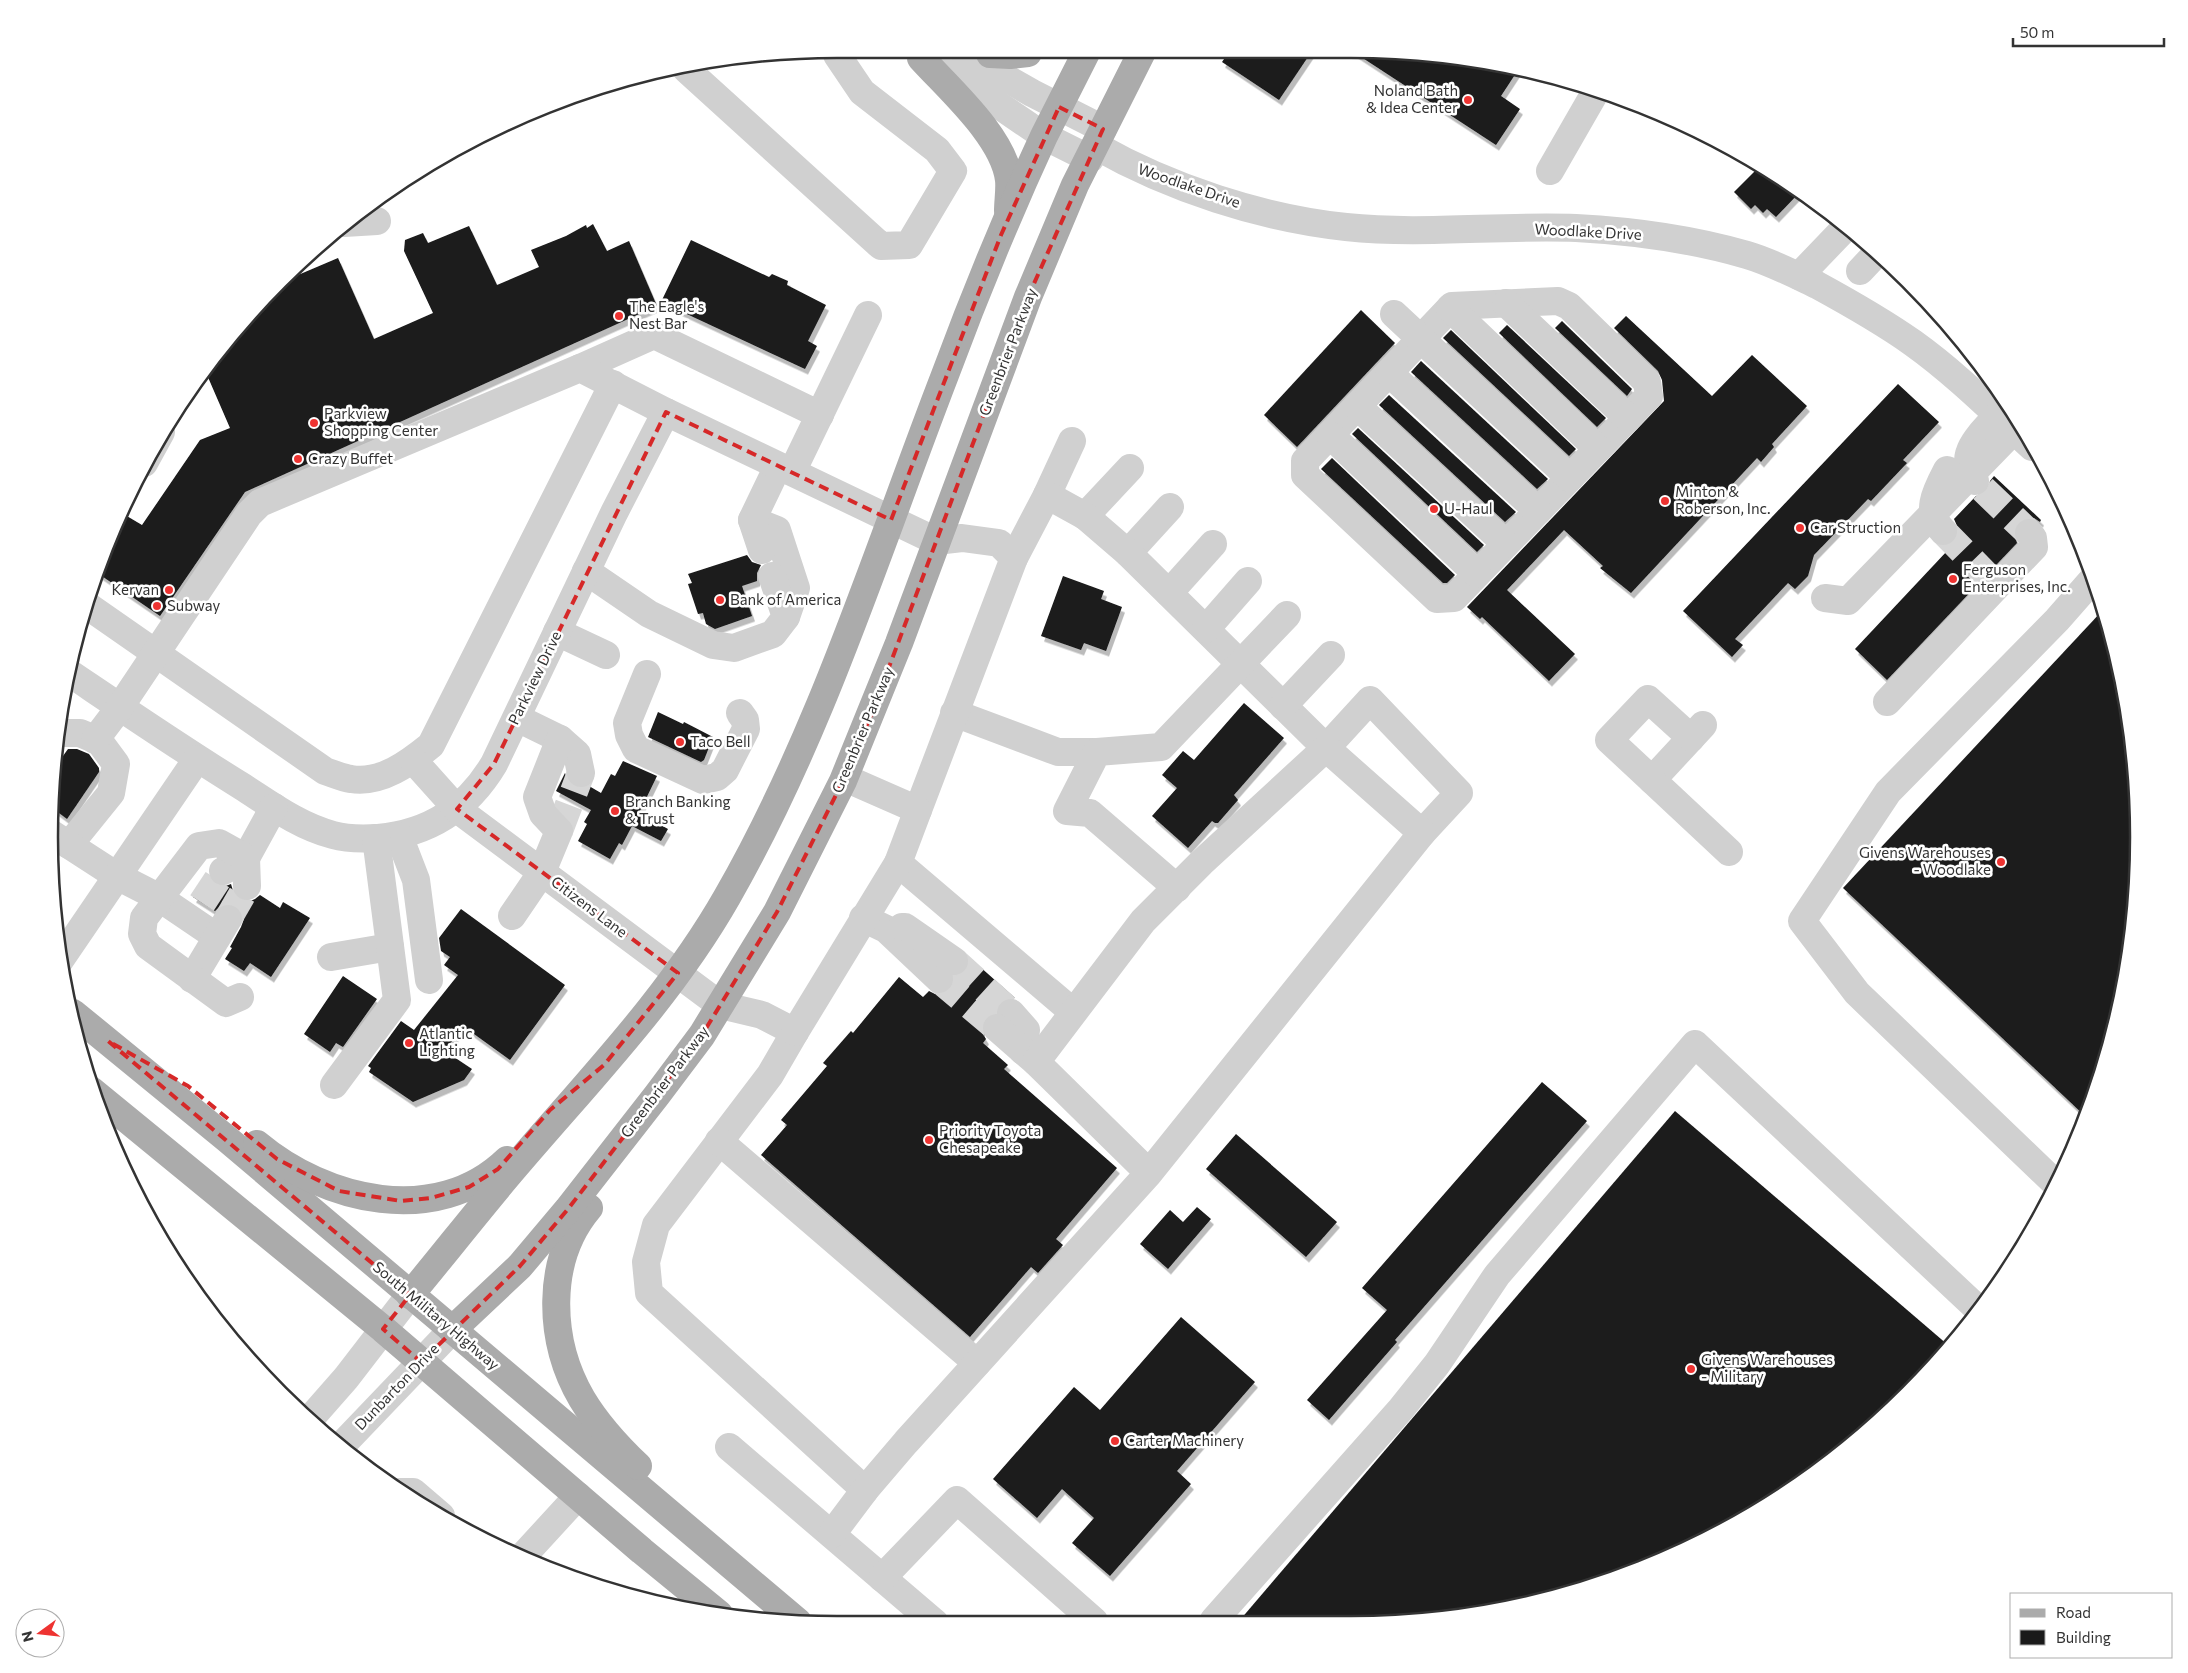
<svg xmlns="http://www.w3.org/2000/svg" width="2188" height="1673" font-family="Commissioner,sans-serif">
  <defs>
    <filter id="shadow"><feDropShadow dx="3" dy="5.5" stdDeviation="0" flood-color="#0004"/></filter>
  </defs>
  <rect width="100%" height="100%" fill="#fff"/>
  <g fill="#1a1a1a" filter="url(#shadow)">
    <path d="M1403,50l115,20 -17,26 19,13 -24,36 -144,-94z"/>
    <path d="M1312,51l-33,49 -57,-38 7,-10z"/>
    <path d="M1759,167l41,25 -24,25 -9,-8 -4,4 -8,-8 -4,4 -17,-17z"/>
    <path d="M593,224l14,27 22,-10 28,65 -412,186 -85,124 -64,-44 13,-37 11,-23 22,13 58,-85 30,-12 -26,-60 75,-88 10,-9 2,7 47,-20 36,81 59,-26 -29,-62 1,-11 18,-7 5,10 41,-17 28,59 42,-18 -8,-17 35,-14 20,-11 1,3z"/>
    <path d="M691,240l78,37 3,-3 16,7 -1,4 39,20 -18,36 9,5 -12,23 -144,-67z"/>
    <path d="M1361,310l34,33 -98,104 -33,-32z"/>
    <path d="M1626,316l86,80 40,-41 55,51 -35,38 2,3 -13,15 -4,-4 -126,135 -31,-25 3,-2 -39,-36 -57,60 68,64 -26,27 -67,-64 -2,2 -13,-12 197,-206 -2,-21 -4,-9 -44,-43z"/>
    <path d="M1562,321l70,68 -5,7 -72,-68z"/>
    <path d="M1507,325l99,93 -9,9 -98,-94z"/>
    <path d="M1451,330l125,119 -7,7 -126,-118z"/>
    <path d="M1421,361l127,118 -11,10 -126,-117z"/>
    <path d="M1898,384l41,38 -36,38 4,3 -36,38 -3,-2 -54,56 -6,21 -13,13 -7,-6 -53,56 8,6 -11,12 -49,-46z"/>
    <path d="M1389,395l127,117 -11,10 -126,-117z"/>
    <path d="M1358,428l126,117 -7,7 -125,-118z"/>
    <path d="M1332,458l123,117 -8,8h-4l-122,-114z"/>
    <path d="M1994,476l47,44 -1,2 -6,-4h-7l-8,3 -5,7v7l3,8 -130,137 -32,-31 93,-99 -3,-4 8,-3 5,-7v-8l-4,-9 22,-23 7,-2 5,-4 2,-9z"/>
    <path d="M747,555l5,7 9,3 -4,8v8l-15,5 10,30 -37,13 -9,-5 -3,-11 -5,1 -10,-30 4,-1 -4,-9z"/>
    <path d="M1063,576l41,15 -3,8 21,8 -16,44 -22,-8 -3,7 -40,-14z"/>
    <path d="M2102,611l22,72 15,154 -15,153 -38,127 -243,-229z"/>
    <path d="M1244,703l40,35 -50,57 4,5 -20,23h-3l-3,-2 -24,27 -36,-32 25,-28 -15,-13 21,-24 11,9z"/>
    <path d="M658,712l25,12 1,-2 29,15 -9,23 -3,2 -53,-25z"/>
    <path d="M68,749h9l12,5 10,14v4l-32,47 -16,-12 2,-37z"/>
    <path d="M623,761l34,15 -18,37 29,16 -7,12 -29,-15 -10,19 -3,-2 -9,16 -32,-18 9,-17 -3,-2 7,-12 -35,-19 9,-18 4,10 7,5h8l5,-2 12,7 10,-19 4,2z"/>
    <path d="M208,874l2,5 6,6 7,2 8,-3 3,10 6,6 8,2 7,-3 5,-4 20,13 3,-6 27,16 -39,59 -21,-14 -6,8 -19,-12 7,-11 -2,-1 11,-20 3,-8 -3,-8 -5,-6 -7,-2 -8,2 -6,6 -22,-14z"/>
    <path d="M461,909l104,76 -55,75 -47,-34 -18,25 27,18 -8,11 -51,22 -44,-30 2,-4 -3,-2 33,-45 13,9 44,-55 -14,-10 6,-8 -9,-6 -2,-13z"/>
    <path d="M969,957l46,41h-8l-6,3 -5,7v5l-11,5 -3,7v8l4,6 -3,4 25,22 -4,4 113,99 -61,71 7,6 -25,28 -7,-6 -61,70 -209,-182 26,-30 -6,-5 46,-54 -4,-3 28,-32 2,2 46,-56 24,20 6,-6 6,3h8l8,-5 3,-6v-7l7,-1 6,-5 2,-7z"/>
    <path d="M343,976l34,23 -34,48 -7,-4 -6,9 -26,-18z"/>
    <path d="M1542,1082l45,39 -192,219 2,2 -68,78 -22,-20 80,-90 -25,-22z"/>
    <path d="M1675,1111l273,234 -40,49 -119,98 -89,51 -95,39 -151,36 -214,2z"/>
    <path d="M1236,1134l101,88 -31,35 -100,-88z"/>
    <path d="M1197,1207l14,12 -43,50 -28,-25 30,-34 13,12z"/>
    <path d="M1181,1317l74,65 -78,89 14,13 -81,92 -38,-33 22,-25 -32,-29 -25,29 -44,-39 81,-92 26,23z"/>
  </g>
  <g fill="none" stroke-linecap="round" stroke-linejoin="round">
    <g stroke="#d6d6d6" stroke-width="28" stroke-dasharray="28 14" stroke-linecap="butt">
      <path d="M1983,489l46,44"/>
      <path d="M1943,531l45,46"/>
      <path d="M559,831l22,-58"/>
      <path d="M202,903l21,-32"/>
      <path d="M228,919l19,-33"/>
      <path d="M954,961l57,52"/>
      <path d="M939,979l58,49"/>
    </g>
    <g stroke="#d0d0d0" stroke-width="28">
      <path d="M964,54l68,39 71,36"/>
      <path d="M689,64l-2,6 194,176 28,-1 44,-74 -16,-21 -75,-58 -25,-37"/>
      <path d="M935,66l65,40 44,30 46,23"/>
      <path d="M1096,146c74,42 165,72 250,81 76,8 153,-2 230,1 57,3 116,11 171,27 24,7 47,19 70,30 33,18 65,36 96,58 42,30 80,68 119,104"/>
      <path d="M1550,171l46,-80"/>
      <path d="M344,223l33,-2"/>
      <path d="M1860,271l16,-17"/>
      <path d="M1799,276l48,-50"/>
      <path d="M1558,301l11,5 78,76 2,14 -195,202 -17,1 -132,-124v-14l147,-155z"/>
      <path d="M1506,303l122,115"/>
      <path d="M1450,308l148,141"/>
      <path d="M1394,314l176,164"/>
      <path d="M580,368l74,-33 166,80"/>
      <path d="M1389,373l149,138"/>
      <path d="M1357,406l149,138"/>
      <path d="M1330,435l147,139"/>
      <path d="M144,463l17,-31"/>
      <path d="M792,472l76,-157"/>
      <path d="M1975,481c-19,-27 5,-46 23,-66"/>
      <path d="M1047,495l25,-54"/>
      <path d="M1085,516l45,-48"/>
      <path d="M752,520l25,10 19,58 -10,29"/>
      <path d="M1943,531c-19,-19 -7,-40 4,-61"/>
      <path d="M762,550l-10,-30 26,-54"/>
      <path d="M1128,553l42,-46"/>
      <path d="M1014,558l33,-63 38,21 43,37 198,195 44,-48 89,93 -37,40"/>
      <path d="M586,571l63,43 64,31 21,3 39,-14 13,-17 -14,-41"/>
      <path d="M1169,593l44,-49"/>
      <path d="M1825,598l23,3 166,-171"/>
      <path d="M85,604l240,167c9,3 18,7 26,8 30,5 58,-16 80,-34l182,-361"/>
      <path d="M1206,629l42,-48"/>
      <path d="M557,632l49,23"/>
      <path d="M68,672c58,39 115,78 175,115 28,18 56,39 90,48 14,4 30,4 45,3 52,-5 89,-29 116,-74l120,-251 52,-101"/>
      <path d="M647,674l-20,49 2,12 7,14 67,31 14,-3 8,-7 21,-41 -1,-9 -5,-7"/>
      <path d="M1887,702l147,-155 -1,-9 -4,-5"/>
      <path d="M1283,706l48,-51"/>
      <path d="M954,713l104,39h39"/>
      <path d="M517,718l43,21 17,15 4,19"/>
      <path d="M1703,725l-51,55 77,72"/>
      <path d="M56,733h24l19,8 17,23 -5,29 -42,52"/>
      <path d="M95,740l25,-33 129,-193 11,-11 320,-135 86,44 270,129 26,-3 37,5 15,15 -96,252"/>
      <path d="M413,760l44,49 263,196 42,10 33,17 -25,43 -114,150 -10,37 3,31 216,197"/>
      <path d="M845,778l73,32 -20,53 175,149"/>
      <path d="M1652,780l-43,-40 39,-41 43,39"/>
      <path d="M49,832l68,44 41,21 59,40"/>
      <path d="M399,836l17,44 13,100"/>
      <path d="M223,871l23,-13 28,-51"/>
      <path d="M1177,888l-87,-75 -23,-2 30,-59 64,-5 126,-132"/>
      <path d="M512,916l30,-44 17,-41 -16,-17 -6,-17 23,-58"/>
      <path d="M863,918l23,11 53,50"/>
      <path d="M902,927h3l49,34"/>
      <path d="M331,957l59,-10"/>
      <path d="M60,960l137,-201"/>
      <path d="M192,979l36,-60"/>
      <path d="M240,997l-14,6 -78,-57 -6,-12 2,-16 55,-72 20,-3 27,15 1,28"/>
      <path d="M1011,1013l15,17 -3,21"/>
      <path d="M997,1028l39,34"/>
      <path d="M795,1032l103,-169"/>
      <path d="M334,1085l63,-85 -21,-162"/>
      <path d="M719,1141l258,222"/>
      <path d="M2055,1183l-198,-190 -55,-72 86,-129 169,-172 36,-41"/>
      <path d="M310,1419l36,-41 64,-83"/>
      <path d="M342,1445l110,-115"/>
      <path d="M729,1447l206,176"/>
      <path d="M400,1492h13l28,24"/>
      <path d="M832,1534l33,-44 41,-48 243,-269 273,-340 -96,-85 -125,115 -58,58 -107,141 113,111"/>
      <path d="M522,1557l56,-61"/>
      <path d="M882,1578l75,-78 137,121"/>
      <path d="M1214,1620l187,-211 36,-45 60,-89 198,-231 283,265"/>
    </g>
    <g stroke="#ababab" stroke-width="28">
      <path d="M990,54l20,1 18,-2"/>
      <path d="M921,58c28,31 83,79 88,122 1,10 -1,21 -1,31"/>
      <path d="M73,1013l154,126 571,483"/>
      <path d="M91,1090l292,239 259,222 77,63"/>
      <path d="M257,1144c68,57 179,84 250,16"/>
      <path d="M589,1208c-44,52 -41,133 -7,191 15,25 35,47 56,67"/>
      <path d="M410,1295c35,-42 69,-86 105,-128 74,-87 155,-170 212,-270 94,-164 150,-346 218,-522 30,-81 63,-161 99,-239 14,-28 28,-55 42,-83"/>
      <path d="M452,1330l68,-64 48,-57 89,-114 45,-60 75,-123 66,-131 56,-138 129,-346 47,-112 67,-133"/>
    </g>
  </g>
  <path fill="none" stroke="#d62828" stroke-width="4" stroke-dasharray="10 6" stroke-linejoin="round" d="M1059,107l44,22 -75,168 -157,418 -28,66 -66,131 -75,123 -134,174 -48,57 -99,96 -38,-33 27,-34 -302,-254 80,45 89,73 62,32 62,10 30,-3 38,-11 29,-18 52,-59 54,-45 74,-92 -221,-164 37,-45 172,-352 225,108 110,-285z"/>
  <g fill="#ee3331" stroke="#fff" stroke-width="2">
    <circle cx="1468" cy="100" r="5"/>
    <circle cx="619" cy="316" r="5"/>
    <circle cx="314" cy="423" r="5"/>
    <circle cx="298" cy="459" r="5"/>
    <circle cx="1665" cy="501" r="5"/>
    <circle cx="1434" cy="509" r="5"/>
    <circle cx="1800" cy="528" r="5"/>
    <circle cx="1953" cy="579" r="5"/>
    <circle cx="169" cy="590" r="5"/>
    <circle cx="720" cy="600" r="5"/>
    <circle cx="157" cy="606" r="5"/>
    <circle cx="680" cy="742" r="5"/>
    <circle cx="615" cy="811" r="5"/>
    <circle cx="2001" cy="862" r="5"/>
    <circle cx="409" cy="1043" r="5"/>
    <circle cx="929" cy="1140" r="5"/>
    <circle cx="1691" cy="1369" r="5"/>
    <circle cx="1115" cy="1441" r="5"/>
  </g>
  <g text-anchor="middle" stroke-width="5" stroke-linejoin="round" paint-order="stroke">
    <g font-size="15" fill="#333" stroke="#fff" text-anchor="start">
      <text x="1458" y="96" text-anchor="end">Noland Bath<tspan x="1458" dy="17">&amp; Idea Center</tspan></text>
      <text x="629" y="312">The Eagle's<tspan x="629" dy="17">Nest Bar</tspan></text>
      <text x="324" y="419">Parkview<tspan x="324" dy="17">Shopping Center</tspan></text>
      <text x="308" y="464">Crazy Buffet</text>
      <text x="1675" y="497">Minton &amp;<tspan x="1675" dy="17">Roberson, Inc.</tspan></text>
      <text x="1444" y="514">U-Haul</text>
      <text x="1810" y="533">Car Struction</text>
      <text x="1963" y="575">Ferguson<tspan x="1963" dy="17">Enterprises, Inc.</tspan></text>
      <text x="159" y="595" text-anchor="end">Kervan</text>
      <text x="730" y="605">Bank of America</text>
      <text x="167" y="611">Subway</text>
      <text x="690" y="747">Taco Bell</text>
      <text x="625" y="807">Branch Banking<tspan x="625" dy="17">&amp; Trust</tspan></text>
      <text x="1991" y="858" text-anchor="end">Givens Warehouses<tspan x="1991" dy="17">- Woodlake</tspan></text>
      <text x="419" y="1039">Atlantic<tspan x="419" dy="17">Lighting</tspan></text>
      <text x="939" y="1136">Priority Toyota<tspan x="939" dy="17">Chesapeake</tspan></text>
      <text x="1701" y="1365">Givens Warehouses<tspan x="1701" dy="17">- Military</tspan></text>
      <text x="1125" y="1446">Carter Machinery</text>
    </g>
    <g font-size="15" fill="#333" stroke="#fff">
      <text transform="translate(1189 186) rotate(19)" y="5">Woodlake Drive</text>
      <text transform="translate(1588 232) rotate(3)" y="5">Woodlake Drive</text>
      <text transform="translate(1008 352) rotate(-69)" y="5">Greenbrier Parkway</text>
      <text transform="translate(535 678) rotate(-64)" y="5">Parkview Drive</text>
      <text transform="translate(863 730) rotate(-67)" y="5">Greenbrier Parkway</text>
      <text transform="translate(589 907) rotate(37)" y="5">Citizens Lane</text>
      <text transform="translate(665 1082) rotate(-53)" y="5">Greenbrier Parkway</text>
      <text transform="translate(436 1316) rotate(40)" y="5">South Military Highway</text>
      <text transform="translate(397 1387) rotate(-46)" y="5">Dunbarton Drive</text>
    </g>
  </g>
  <path d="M0 0H2188V1673H0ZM837 58H1351A779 779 0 0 1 2130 837V837A779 779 0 0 1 1351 1616H837A779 779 0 0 1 58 837V837A779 779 0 0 1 837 58Z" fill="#fff" fill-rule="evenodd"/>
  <path fill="none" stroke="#333" stroke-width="2.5" d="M837 58H1351A779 779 0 0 1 2130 837V837A779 779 0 0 1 1351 1616H837A779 779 0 0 1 58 837V837A779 779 0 0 1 837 58Z"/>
  <rect x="2010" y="1593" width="162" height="65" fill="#ffffff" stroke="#adadad"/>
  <rect x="2020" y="1609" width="25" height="8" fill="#ababab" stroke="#adadad"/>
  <text x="2056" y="1618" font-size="15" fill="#333333">Road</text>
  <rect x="2020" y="1630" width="25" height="15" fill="#1a1a1a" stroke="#adadad"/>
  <text x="2056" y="1643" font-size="15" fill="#333333">Building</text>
  <g transform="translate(40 1633) rotate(255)"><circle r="24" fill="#ffffff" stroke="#adadad"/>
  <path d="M0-4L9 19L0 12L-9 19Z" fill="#ee3331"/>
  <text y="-8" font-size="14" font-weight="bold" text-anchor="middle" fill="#333333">N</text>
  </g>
  <path d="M2013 38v8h151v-8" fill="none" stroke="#333333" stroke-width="2.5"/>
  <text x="2020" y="38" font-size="15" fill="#333333" stroke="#ffffff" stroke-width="4" paint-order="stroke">50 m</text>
</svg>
